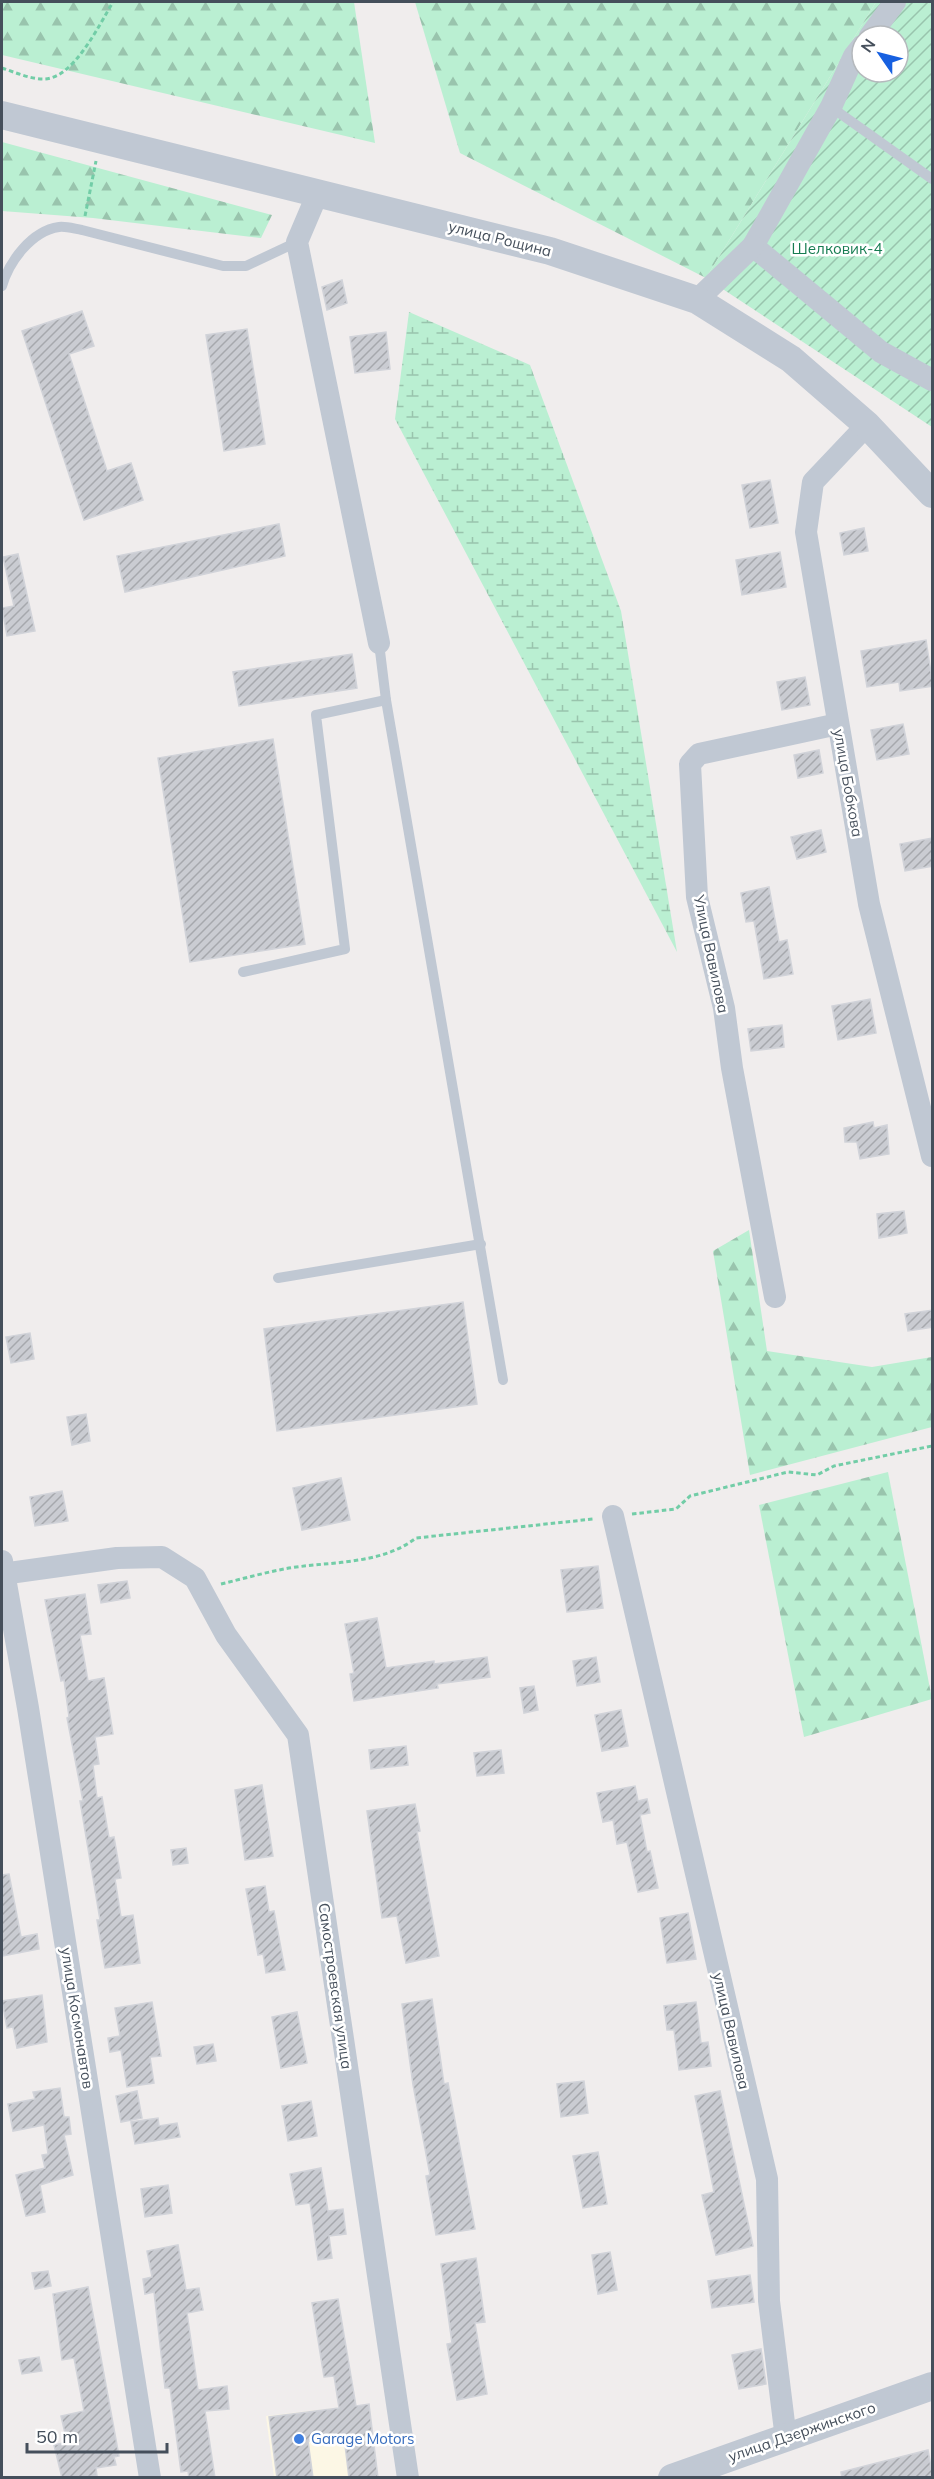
<svg xmlns="http://www.w3.org/2000/svg" width="934" height="2479" font-family="Mulish,sans-serif">
  <defs>
    <pattern id="forest-firs" width="22" height="20" patternUnits="userSpaceOnUse" patternTransform="scale(1.5)"><rect width="22" height="20" fill="#baefd2"/><path d="M5 1l3.5 6h-7zM16 11l3.5 6h-7z" fill="#99c4ad"/></pattern>
    <pattern id="wetland-marsh" width="20" height="14" patternUnits="userSpaceOnUse" patternTransform="scale(1.5)"><rect width="20" height="14" fill="#baefd2"/><path d="M1 5h8M5 5V1M11 12h8M15 12V8" fill="none" stroke="#99c4ad"/></pattern>
    <pattern id="garden-furrows" width="10" height="10" patternUnits="userSpaceOnUse" patternTransform="scale(1.5)"><rect width="10" height="10" fill="#baefd2"/><path d="M-1 1l2-2M0 10L10 0M9 11l2-2" fill="none" stroke="#99c4ad"/></pattern>
    <pattern id="building-hatch" width="6" height="6" patternUnits="userSpaceOnUse" patternTransform="scale(1.5)"><rect width="6" height="6" fill="#caccd2"/><path d="M-1 1l2-2M0 6l6-6M5 7l2-2" fill="none" stroke="#a6a8ad"/></pattern>
  </defs>
  <rect width="100%" height="100%" fill="#f0eded"/>
  <path fill="#fcf7e5" d="M369,2404l9,73h-104l-8,-61z"/>
  <g fill="url(#forest-firs)">
    <path d="M2,2h352l21,141 -373,-88z"/>
    <path d="M415,2h461l-170,276 -246,-125z"/>
    <path d="M2,142l270,73 -11,23 -168,-20 -91,-7z"/>
    <path d="M749,1230l18,121 105,16 60,-10v70l-182,48 -37,-224z"/>
    <path d="M888,1472l44,227 -128,38 -45,-232z"/>
  </g>
  <path fill="url(#wetland-marsh)" d="M409,312l121,53 91,246 56,341 -282,-533z"/>
  <path fill="url(#garden-furrows)" fill-rule="evenodd" d="M876,2h56v425l-226,-149zM862,36h36v36h-36z"/>
  <g fill="url(#building-hatch)" stroke="#d1d3d9" stroke-width="1.5">
    <path d="M342,280l5,23 -20,7 -5,-23z"/>
    <path d="M82,311l12,35 -25,8 38,117 24,-8 12,37 -59,20 -62,-189z"/>
    <path d="M247,329l18,115 -41,7 -18,-116z"/>
    <path d="M386,332l4,37 -35,4 -5,-36z"/>
    <path d="M770,480l8,43 -28,5 -8,-43z"/>
    <path d="M279,524l6,32 -160,36 -8,-36z"/>
    <path d="M864,528l4,23 -24,4 -4,-22z"/>
    <path d="M780,552l6,35 -44,8 -6,-35z"/>
    <path d="M18,554l17,77 -28,5 -5,-28 12,-2 -11,-49z"/>
    <path d="M926,640l7,46 -33,5 -1,-9 -32,5 -6,-36z"/>
    <path d="M352,654l5,34 -118,18 -6,-34z"/>
    <path d="M805,677l5,28 -28,5 -5,-28z"/>
    <path d="M903,724l6,30 -32,6 -6,-30z"/>
    <path d="M273,739l32,205 -115,18 -32,-204z"/>
    <path d="M819,750l4,23 -25,5 -4,-23z"/>
    <path d="M821,830l5,22 -29,7 -6,-22z"/>
    <path d="M933,838v28l-28,5 -5,-27z"/>
    <path d="M769,887l10,55 8,-2 6,34 -29,5 -10,-58 -8,1 -5,-29z"/>
    <path d="M870,999l6,34 -38,7 -6,-34z"/>
    <path d="M782,1025l2,22 -33,4 -3,-22z"/>
    <path d="M873,1122l1,6 13,-3 2,29 -29,5 -3,-17h-12l-1,-14z"/>
    <path d="M904,1211l3,22 -28,5 -2,-24z"/>
    <path d="M463,1302l14,102 -200,27 -13,-102z"/>
    <path d="M933,1310v17l-25,4 -3,-17z"/>
    <path d="M30,1333l4,26 -23,4 -5,-26z"/>
    <path d="M86,1414l4,27 -18,4 -5,-28z"/>
    <path d="M341,1478l9,42 -48,10 -9,-42z"/>
    <path d="M62,1491l6,30 -33,5 -5,-29z"/>
    <path d="M598,1566l5,42 -36,4 -6,-42z"/>
    <path d="M127,1581l3,17 -29,5 -3,-18z"/>
    <path d="M85,1594l6,40 -11,1 8,46 16,-3 9,56 -18,3 4,27 -6,1 4,33 5,-1 7,41 5,-1 7,41 -6,1 6,38 12,-2 7,48 -35,5 -8,-48h3l-20,-119h3l-16,-83 2,-1 -5,-37 -3,1 -16,-81z"/>
    <path d="M377,1618l9,50 48,-7v3l53,-7 3,20 -53,7 1,4 -84,13 -4,-27 4,-1 -9,-49z"/>
    <path d="M596,1657l4,25 -23,4 -4,-25z"/>
    <path d="M534,1686l4,24 -14,3 -4,-25z"/>
    <path d="M621,1710l7,36 -26,5 -7,-36z"/>
    <path d="M406,1746l2,19 -37,4 -2,-19z"/>
    <path d="M501,1750l3,23 -27,3 -3,-23z"/>
    <path d="M262,1785l11,71 -28,4 -10,-70z"/>
    <path d="M635,1786l3,15 9,-2 3,14 -10,2 7,37 3,-1 8,37 -20,4 -11,-50 -10,2 -4,-24 -10,2 -6,-29z"/>
    <path d="M415,1804l5,27 -3,1 22,124 -33,7 -9,-47 -15,2 -15,-107z"/>
    <path d="M186,1848l2,15 -15,2 -2,-15z"/>
    <path d="M9,1874l12,63 16,-3 2,15 -37,7v-81z"/>
    <path d="M265,1886l4,26 5,-1 11,59 -19,3 -3,-19 -5,1 -12,-66z"/>
    <path d="M688,1913l8,46 -29,4 -7,-45z"/>
    <path d="M42,1995l5,47 -30,6 -4,-21 -6,1 -5,-27z"/>
    <path d="M432,1999l12,85 4,-1 27,146 -39,6 -10,-59 4,-1 -17,-90 -11,-81z"/>
    <path d="M152,2002l9,54 -11,1 4,26 -27,4 -6,-37 -11,2 -2,-14 12,-2 -5,-28z"/>
    <path d="M696,2002l5,41 7,-1 3,24 -32,4 -5,-40h-7l-3,-24z"/>
    <path d="M297,2012l10,51 -26,5 -9,-51z"/>
    <path d="M213,2044l3,17 -19,3 -3,-17z"/>
    <path d="M584,2081l4,32 -27,4 -4,-33z"/>
    <path d="M60,2088l4,29h5l2,17 -7,1 9,40 -33,10 5,27 -19,4 -10,-41 29,-7 -3,-13 6,-1 -4,-29 -31,6 -5,-27 27,-5 -2,-7z"/>
    <path d="M137,2091l5,27 -21,4 -5,-26z"/>
    <path d="M720,2091l33,155 -37,9 -14,-60 12,-3 -19,-96z"/>
    <path d="M311,2101l6,35 -29,5 -6,-35z"/>
    <path d="M158,2118l1,8 18,-3 3,14 -45,7 -4,-22z"/>
    <path d="M598,2152l9,52 -24,4 -10,-52z"/>
    <path d="M321,2168l7,43 15,-2 3,25 -17,2 3,22 -14,2 -8,-57 -14,2 -6,-31z"/>
    <path d="M168,2185l4,28 -27,4 -4,-28z"/>
    <path d="M178,2245l8,45 13,-2 4,22 -16,3 11,77 29,-4 2,23 -24,2 10,67h-26l-1,-7 -7,1 -11,-84h-5l-11,-96 -9,2 -2,-15 9,-2 -5,-26z"/>
    <path d="M610,2252l7,38 -19,4 -6,-39z"/>
    <path d="M476,2258l9,64 -10,1 12,71 -30,6 -10,-56 5,-1 -11,-79z"/>
    <path d="M48,2271l3,15 -16,3 -3,-16z"/>
    <path d="M750,2275l4,27 -42,6 -4,-27z"/>
    <path d="M88,2287l31,169 -5,1 2,8 -20,3 1,8 -35,2 -8,-33 13,-3 -6,-26 23,-5 -10,-53 -12,2 -9,-66z"/>
    <path d="M338,2299l18,107 13,-2 9,74h-29l-5,-41 -36,4 5,37h-36l-8,-61 70,-9 -5,-32 -10,1 -12,-74z"/>
    <path d="M761,2349l5,35 -27,5 -7,-34z"/>
    <path d="M39,2357l3,14 -20,3 -3,-14z"/>
    <path d="M928,2450l5,28h-91l-1,-6z"/>
  </g>
  <g fill="none" stroke-linecap="round" stroke-linejoin="round">
    <g stroke="#72cda7" stroke-width="3" stroke-dasharray="4.5 3" stroke-linecap="butt">
      <path d="M2,68c12,4 28,11 41,11 30,1 56,-54 70,-77"/>
      <path d="M85,216l11,-55"/>
      <path d="M632,1514l44,-5 14,-13 98,-24 29,3 17,-9 98,-20"/>
      <path d="M221,1584c21,-5 42,-11 63,-15 42,-8 96,-3 132,-31l177,-19"/>
    </g>
    <g stroke="#c0c8d3" stroke-width="10">
      <path d="M831,107l101,72"/>
      <path d="M2,286c7,-24 29,-55 57,-59 7,-1 16,2 23,3l141,36h23l51,-24"/>
      <path d="M379,643l7,57 117,680"/>
      <path d="M243,972l102,-23 -29,-234 70,-15"/>
      <path d="M278,1278l203,-34"/>
    </g>
    <g stroke="#c0c8d3" stroke-width="22">
      <path d="M870,36l25,-34"/>
      <path d="M862,46l-8,10 -23,51 -78,139 128,106 51,28"/>
      <path d="M317,195l-20,47 82,401"/>
      <path d="M697,300l56,-54"/>
      <path d="M867,425l-54,57 -7,50 63,372 63,252"/>
      <path d="M775,1297l-43,-229 -8,-60 -27,-111 -7,-133 9,-10 139,-30"/>
      <path d="M613,1516l154,663 2,122 17,138"/>
      <path d="M2,1561l26,147 122,770"/>
      <path d="M2,1574l115,-16 45,-1 33,21 31,57 72,100 110,743"/>
    </g>
    <g stroke="#c0c8d3" stroke-width="28">
      <path d="M2,115l548,136 147,49 94,59 76,66 65,69"/>
      <path d="M672,2478l260,-92"/>
    </g>
  </g>
  <circle fill="#3f7fe0" stroke="#fff" stroke-width="2" cx="299" cy="2439" r="6"/>
  <g text-anchor="middle" stroke-width="5" stroke-linejoin="round" paint-order="stroke">
    <g font-size="15" fill="#454f5b" stroke="#fff">
      <text transform="translate(500 239) rotate(14)" y="5">улица Рощина</text>
      <text transform="translate(848 783) rotate(80)" y="5">улица Бобкова</text>
      <text transform="translate(711 954) rotate(78)" y="5">Улица Вавилова</text>
      <text transform="translate(335 1986) rotate(82)" y="5">Самостроевская улица</text>
      <text transform="translate(77 2018) rotate(81)" y="5">улица Космонавтов</text>
      <text transform="translate(731 2031) rotate(77)" y="5">улица Вавилова</text>
      <text transform="translate(802 2432) rotate(-19)" y="5">улица Дзержинского</text>
    </g>
    <g font-size="15" fill="#167c51" stroke="#fff">
      <text x="837" y="254">Шелковик-4</text>
    </g>
    <g font-size="15" fill="#366cbe" stroke="#fff" text-anchor="start">
      <text x="311" y="2444">Garage Motors</text>
    </g>
  </g>
  <rect width="934" height="2479" fill="none" stroke="#454f5b" stroke-width="6"/>
  <g transform="translate(880 54) rotate(305)"><circle r="28" fill="#ffffff" stroke="#b5b9bd" stroke-width="1.5"/>
  <path d="M0-4.5L10 22L0 15L-10 22Z" fill="#1760e0"/>
  <text y="-9" font-size="16" font-weight="bold" text-anchor="middle" fill="#454f5b">N</text>
  </g>
  <path d="M27 2443v9h140v-9" fill="none" stroke="#454f5b" stroke-width="3"/>
  <text x="36" y="2443" font-size="18" fill="#454f5b" stroke="#ffffff" stroke-width="4.5" paint-order="stroke">50 m</text>
</svg>
